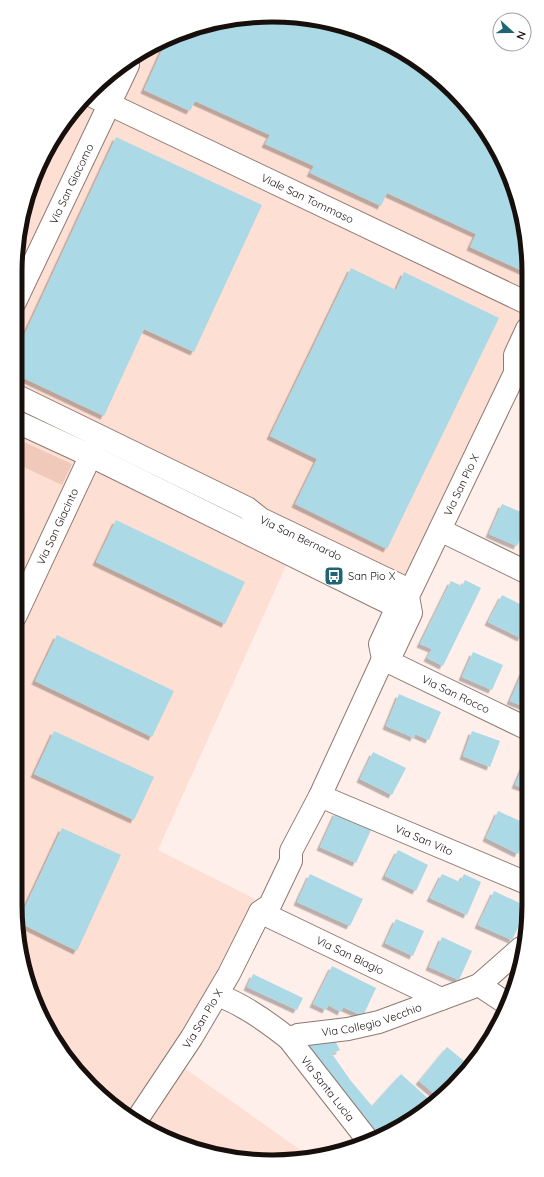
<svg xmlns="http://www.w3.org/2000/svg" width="544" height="1177" font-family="Quicksand,sans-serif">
  <defs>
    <filter id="shadow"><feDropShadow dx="-3.5" dy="3.5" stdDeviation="0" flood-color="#0004"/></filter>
  </defs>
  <rect width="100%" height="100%" fill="#feefea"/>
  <path fill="#fedfd3" d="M272,15l98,19 58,34 48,47 33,58 18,65v141l-19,-9 -110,228 -105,-48 -135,300 97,49 -85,159 142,100 -6,2 -84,-3 -78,-29 -65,-54 -50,-86 -14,-83v-633l19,-98 56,-84 83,-55z"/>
  <path fill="#f1c9bb" d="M15,438l57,26 -10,21 -47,-22z"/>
  <g fill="#acd9e6" filter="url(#shadow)">
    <path d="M272,15l98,19 58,34 48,47 33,58 18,65 -2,34 -55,-25 6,-13 -89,-41 -6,13 -71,-33 4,-7 -49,-22 5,-9 -75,-34 -5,10 -46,-21 23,-51 6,-4z"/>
    <path d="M116,137l146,68 -68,147 -50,-23 -40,87 -89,-42v-19z"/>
    <path d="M351,268l45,22 8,-18 95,46 -112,231 -92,-45 22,-45 -47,-23z"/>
    <path d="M502,504l26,11v7l-11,24 -28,-12z"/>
    <path d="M116,520l129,62 -20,42 -129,-62z"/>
    <path d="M465,580l16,8 -38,78 -16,-8 5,-9 -12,-5 31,-63 11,5z"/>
    <path d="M502,595l26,13v14l-7,16 -33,-16z"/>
    <path d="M57,635l117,56 -22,46 -117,-56z"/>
    <path d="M473,652l30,13 -11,25 -30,-13z"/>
    <path d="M523,671l5,3v34l-18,-7z"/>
    <path d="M399,694l42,18 -12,28 -14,-6 -1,4 -28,-12z"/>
    <path d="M54,731l100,46 -20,43 -100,-46z"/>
    <path d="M472,731l28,10 -10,26 -27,-11z"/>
    <path d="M373,752l33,16 -14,27 -32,-16z"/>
    <path d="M527,757l2,1v32l-14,-5z"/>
    <path d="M498,811l31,14v6l-11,23 -32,-16z"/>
    <path d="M336,812l36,16 -16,35 -36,-16z"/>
    <path d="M62,828l59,27 -44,96 -59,-29z"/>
    <path d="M398,850l30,15 -12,26 -31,-15z"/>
    <path d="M310,874l53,25 -13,27 -53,-24z"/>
    <path d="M442,874l18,8 4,-8 17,8 -14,33 -37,-17z"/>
    <path d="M494,891l34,16 -16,33 -34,-15z"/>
    <path d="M396,919l28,12 -11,25 -28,-13z"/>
    <path d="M442,937l30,14 -13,29 -30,-13z"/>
    <path d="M332,966l44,22 -13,28 -20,-9 -2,5 -13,-7 -2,5 -13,-6z"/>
    <path d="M253,974l50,24 -6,12 -50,-23z"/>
    <path d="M333,1037l7,13 -8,4 19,27 21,25 29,-32 31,28 -32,26 -20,7 -26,-27 -48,-64z"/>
    <path d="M447,1047l23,19 -5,9 -27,22 -19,-16z"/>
  </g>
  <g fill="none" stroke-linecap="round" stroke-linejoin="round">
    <defs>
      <g id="minor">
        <path id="s1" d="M88,94l439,209"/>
        <path id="s2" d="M15,302l113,-237"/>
        <path id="s3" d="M15,395l232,113 14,11 138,66 9,11 3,17 -18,38 -10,8 -3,-15 17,-37 11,-11 107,-223v-18l12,-26"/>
        <path d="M15,421l76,35 300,148 17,-8"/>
        <path d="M440,530l88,43"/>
        <path id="s4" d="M15,617l82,-175"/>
        <path id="s5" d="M320,796l209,88"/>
        <path id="s6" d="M260,912l181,87"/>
        <path d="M479,985l30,20"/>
        <path id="s7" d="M217,995c26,9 51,27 72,44l9,-4 50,-6 31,-7 100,-37 42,-37"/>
        <path id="s8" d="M289,1039l78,100"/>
        <path id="s9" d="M136,1121l56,-84 37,-63 31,-62 10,-7 21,-44v-10l29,-55 63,-137 145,70"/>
      </g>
    </defs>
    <use href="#minor" stroke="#8e7971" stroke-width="24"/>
    <use href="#minor" stroke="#fff" stroke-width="22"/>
  </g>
  <defs>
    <symbol id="bus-square" viewBox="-11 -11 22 22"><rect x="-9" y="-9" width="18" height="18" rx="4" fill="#206576" stroke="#fff"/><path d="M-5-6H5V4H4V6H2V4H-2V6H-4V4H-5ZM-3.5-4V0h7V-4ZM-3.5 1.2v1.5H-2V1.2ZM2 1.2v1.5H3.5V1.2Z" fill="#fff"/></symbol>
  </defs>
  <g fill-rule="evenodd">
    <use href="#bus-square" x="323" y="565" width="22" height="22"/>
  </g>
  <g text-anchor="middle" stroke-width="4" stroke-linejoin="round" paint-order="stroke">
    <g font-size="11" fill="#170f0c" stroke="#fff">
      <text dy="4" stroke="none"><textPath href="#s2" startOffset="131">Via San Giacomo</textPath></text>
      <text dy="4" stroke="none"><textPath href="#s1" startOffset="243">Viale San Tommaso</textPath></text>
      <text dy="4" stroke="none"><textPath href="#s3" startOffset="710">Via San Pio X</textPath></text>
      <text dy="4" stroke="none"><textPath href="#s4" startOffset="100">Via San Giacinto</textPath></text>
      <text dy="4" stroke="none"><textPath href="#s3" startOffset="320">Via San Bernardo</textPath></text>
      <text dy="4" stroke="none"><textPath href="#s9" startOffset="608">Via San Rocco</textPath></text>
      <text dy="4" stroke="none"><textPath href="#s5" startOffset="113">Via San Vito</textPath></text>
      <text dy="4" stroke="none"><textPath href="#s6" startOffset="100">Via San Biagio</textPath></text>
      <text dy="4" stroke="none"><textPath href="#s9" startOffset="122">Via San Pio X</textPath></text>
      <text dy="4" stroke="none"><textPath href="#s7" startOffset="170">Via Collegio Vecchio</textPath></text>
      <text dy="4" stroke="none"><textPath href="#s8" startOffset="63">Via Santa Lucia</textPath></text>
    </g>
    <g font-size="11" fill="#170f0c" stroke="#fff" text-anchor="start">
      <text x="348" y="580">San Pio X</text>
    </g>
  </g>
  <path d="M0 0H544V1177H0ZM272 22H272A250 250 0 0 1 522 272V905A250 250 0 0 1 272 1155H272A250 250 0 0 1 22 905V272A250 250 0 0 1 272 22Z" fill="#fff" fill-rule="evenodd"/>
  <path fill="none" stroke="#170f0c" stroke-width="5" d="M272 22H272A250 250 0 0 1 522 272V905A250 250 0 0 1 272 1155H272A250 250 0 0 1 22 905V272A250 250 0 0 1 272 22Z"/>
  <g transform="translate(512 32) rotate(111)"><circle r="19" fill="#ffffff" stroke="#a29f9e"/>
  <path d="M0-3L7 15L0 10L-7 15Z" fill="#206576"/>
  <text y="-6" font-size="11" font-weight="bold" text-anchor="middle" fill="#170f0c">N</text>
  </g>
</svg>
